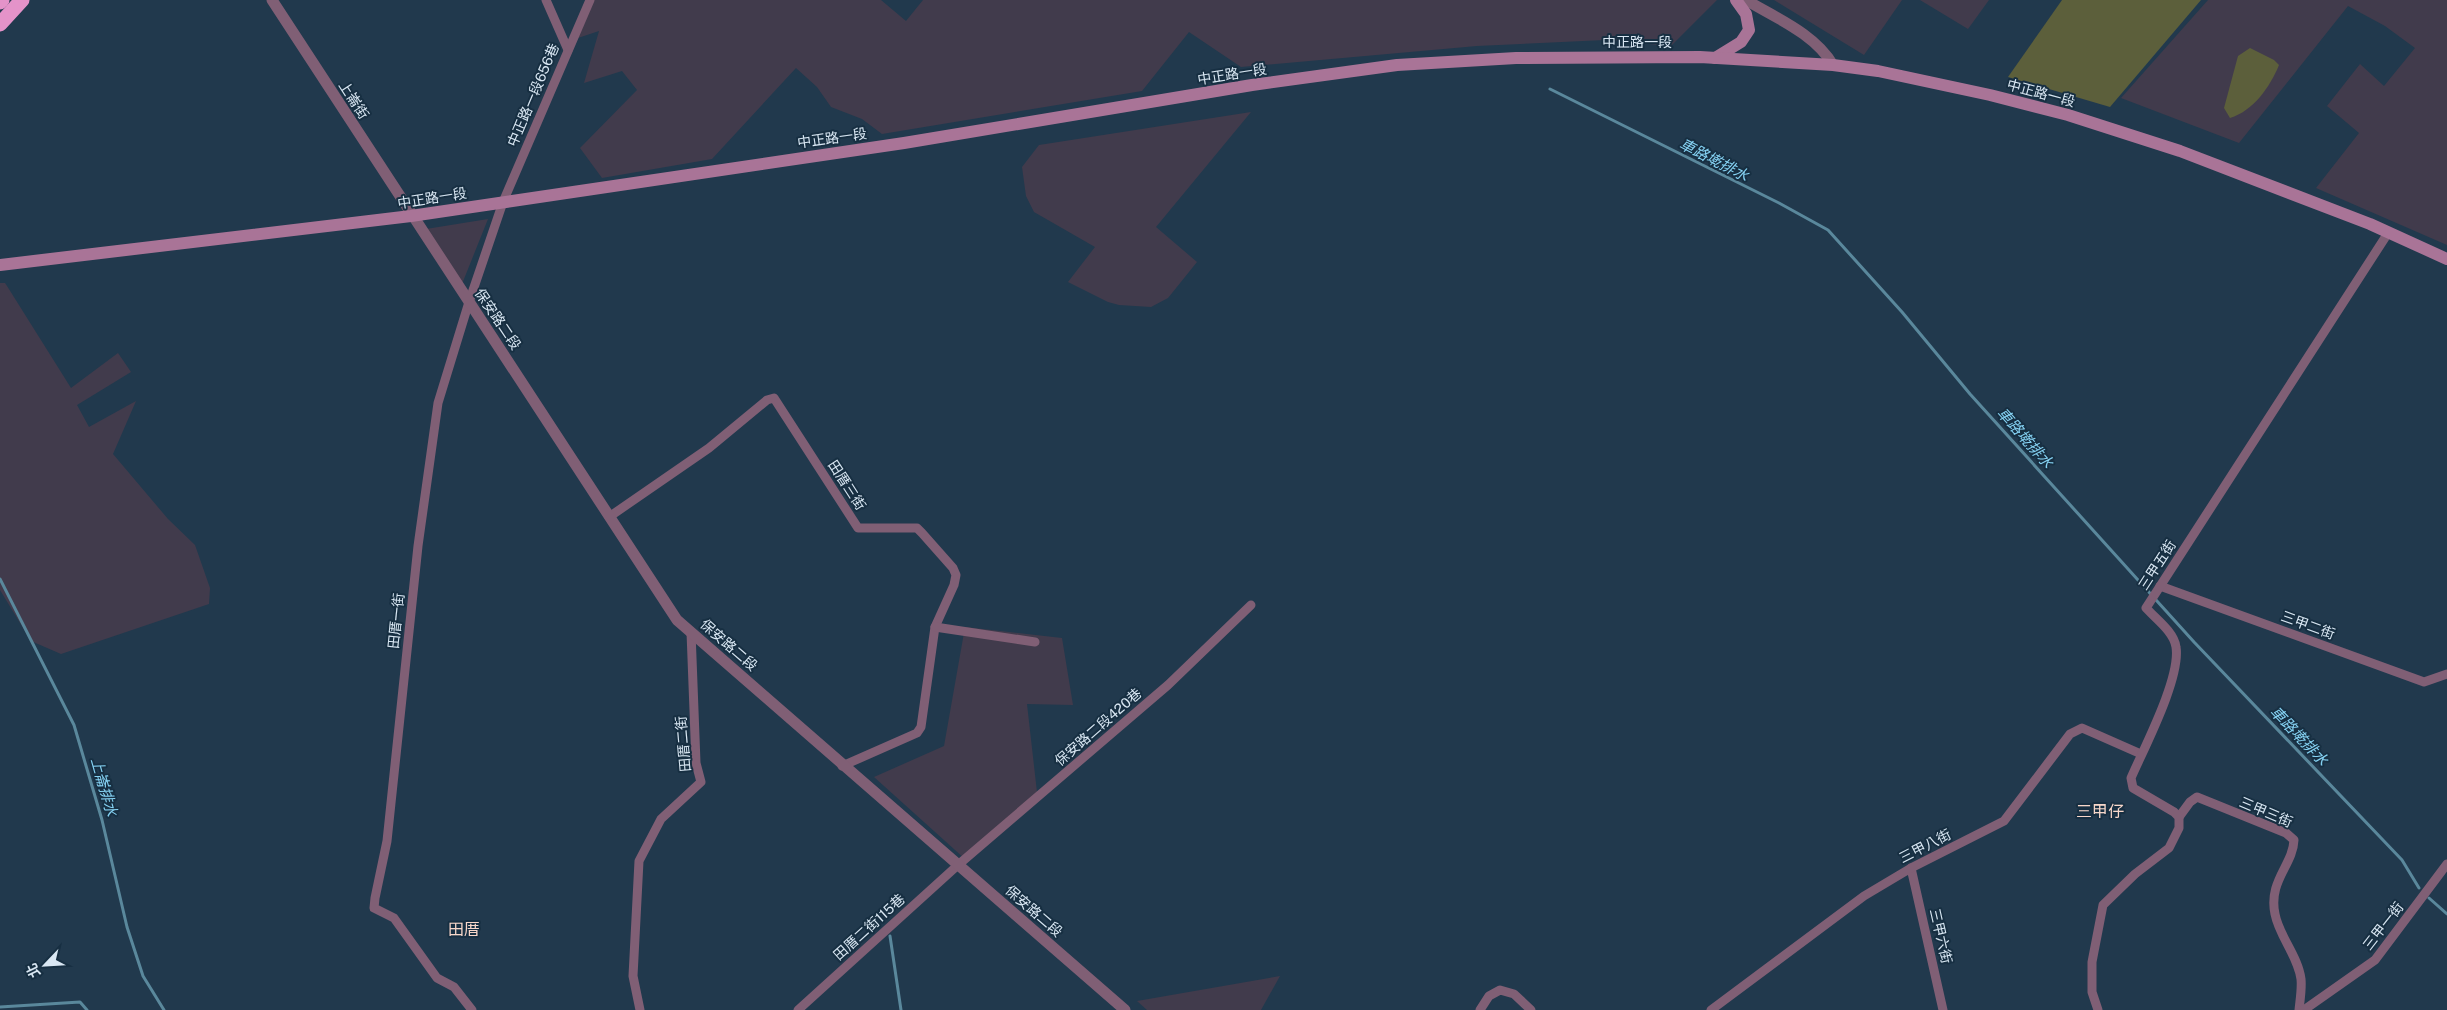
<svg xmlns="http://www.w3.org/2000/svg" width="2447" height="1010" font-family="'Public Sans','Noto Sans TC',sans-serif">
  <rect width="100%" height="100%" fill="#21394d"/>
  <g fill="#413b4c">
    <path d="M594,0h287l25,21 17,-21h794l-46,46 -66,-6 -128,6 -236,21 -52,-35 -47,59 -260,43 -20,-15 -31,-12 -14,-20 -21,-19 -84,91 -110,19 -22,-30 57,-58 -15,-19 -38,12 15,-52 -21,7z"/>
    <path d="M1774,0h128l-38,55z"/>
    <path d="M1920,0h69l-21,29z"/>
    <path d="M2208,0h239v245l-131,-57 43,-55 -32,-27 33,-42 24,22 31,-38 -30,-22 -37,-20 -109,137 -118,-45z"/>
    <path d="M1251,112l-95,115 41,35 -29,36 -17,9 -32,-2 -11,-3 -40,-20 27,-35 -61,-35 -8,-16 -4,-29 17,-22z"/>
    <path d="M488,219l-26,65 -36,-55z"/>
    <path d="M0,283h5l2,3 64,102 47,-35 13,19 -54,33 12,22 47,-26 -23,53 55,65 27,26 15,43 -1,16 -148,50 -30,-13 -31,-51z"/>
    <path d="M965,627l97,11 11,67 -46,-1 11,97 -73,58 -91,-82 70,-31z"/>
    <path d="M1280,976l-19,34h-114l-10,-9z"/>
  </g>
  <g fill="#5c5f3b">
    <path d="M2062,0h139l-91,107 -102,-30z"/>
    <path d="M2250,48l24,12 5,5c-9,22 -26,46 -49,53l-6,-10 14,-52z"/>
  </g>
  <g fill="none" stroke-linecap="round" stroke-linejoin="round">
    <g stroke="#5a889c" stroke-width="3">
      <path d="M1550,89l229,114 49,27 74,82 68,82 224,248 208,218 17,28"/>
      <path d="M0,579l74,146 28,95 25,107 16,49 21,34"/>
      <path d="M2429,898l18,16"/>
      <path d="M890,936l11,74"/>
      <path d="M0,1007l80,-5 7,8"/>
    </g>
    <g stroke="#805f75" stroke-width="9">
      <path d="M546,0l22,50"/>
      <path d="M609,517l100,-69 58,-48 7,-2 84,130h59l5,5 31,35 3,7 -2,10 -19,42 -14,100 -4,6 -75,33"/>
      <path d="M2160,586l264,96 23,-8"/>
      <path d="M935,627l100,15"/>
      <path d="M2179,817l11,-15 7,-5 89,36 8,7c-1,25 -26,41 -19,74 4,22 23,42 26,65 1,10 -1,21 -2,31"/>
      <path d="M1911,868l32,142"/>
      <path d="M472,1010l-18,-23 -17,-9 -43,-60 -20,-10 1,-10 12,-57 31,-295 20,-143 31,-101 34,-100 87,-202"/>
      <path d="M640,1010l-7,-34 6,-115 22,-42 40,-37 -5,-19 -5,-131"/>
      <path d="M798,1010l160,-145 210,-180 83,-80"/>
      <path d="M1480,1010l9,-14 11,-6 14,4 17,16"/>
      <path d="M1711,1010l153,-114 47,-28 93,-47 66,-87 12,-6 59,26"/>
      <path d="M2098,1010l-6,-18v-30l11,-57 32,-31 34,-26 10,-20v-11l-5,-5 -41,-24 -2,-10c13,-30 50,-100 45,-131 -2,-15 -20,-28 -30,-39l242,-375"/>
      <path d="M2304,1010l71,-50 72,-96"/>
    </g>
    <g stroke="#805f75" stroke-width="11">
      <path d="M272,0l405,620 448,390"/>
      <path d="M1746,0c30,18 69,34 87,65"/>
    </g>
    <g stroke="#a97497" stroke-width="12">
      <path d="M1715,58l26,-16 8,-12 -3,-16 -10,-14"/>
      <path d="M0,265l411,-49 493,-73 348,-58 145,-20 119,-7 184,-1 133,8 45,6 112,24 78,20 112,36 190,73 77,35"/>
    </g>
    <g stroke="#e493c9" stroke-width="15">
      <path d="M0,2l2,-2"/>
      <path d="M0,24l22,-24"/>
    </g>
  </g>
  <g text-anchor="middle" stroke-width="4" stroke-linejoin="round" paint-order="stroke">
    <g font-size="14" fill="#d9e7f3" stroke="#172f42">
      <text x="1637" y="47">中正路一段</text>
      <text transform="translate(1232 74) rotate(-9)" y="5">中正路一段</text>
      <text transform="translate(2041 93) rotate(15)" y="5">中正路一段</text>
      <text transform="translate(533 95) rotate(-67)" y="5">中正路一段656巷</text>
      <text transform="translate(354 100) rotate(57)" y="5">上崙街</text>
      <text transform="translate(832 138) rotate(-8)" y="5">中正路一段</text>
      <text transform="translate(432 198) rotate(-9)" y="5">中正路一段</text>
      <text transform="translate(498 319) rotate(56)" y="5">保安路二段</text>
      <text transform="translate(847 485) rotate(57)" y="5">田厝三街</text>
      <text transform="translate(2157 565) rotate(-57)" y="5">三甲五街</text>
      <text transform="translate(396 621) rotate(-84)" y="5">田厝一街</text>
      <text transform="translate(2308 625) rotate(20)" y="5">三甲二街</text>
      <text transform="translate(729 645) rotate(41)" y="5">保安路二段</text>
      <text transform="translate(1098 727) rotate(-41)" y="5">保安路二段420巷</text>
      <text transform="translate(683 744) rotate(-95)" y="5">田厝二街</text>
      <text transform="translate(2266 812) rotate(23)" y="5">三甲三街</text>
      <text transform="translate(1925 846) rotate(-27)" y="5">三甲八街</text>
      <text transform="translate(1034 911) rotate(41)" y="5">保安路二段</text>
      <text transform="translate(2383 926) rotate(-52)" y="5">三甲一街</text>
      <text transform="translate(869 927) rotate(-42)" y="5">田厝二街115巷</text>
      <text transform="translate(1941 936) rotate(77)" y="5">三甲六街</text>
    </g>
    <g font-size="15" font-style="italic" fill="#86d3f4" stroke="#172f42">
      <text transform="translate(1714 160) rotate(27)" y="5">車路墘排水</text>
      <text transform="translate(2025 438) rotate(48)" y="5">車路墘排水</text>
      <text transform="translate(2299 736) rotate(46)" y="5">車路墘排水</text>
      <text transform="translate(104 787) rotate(74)" y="5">上崙排水</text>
    </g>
    <g font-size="16" fill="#f7d7ca" stroke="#172f42">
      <text x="2100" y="817">三甲仔</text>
      <text x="464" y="935">田厝</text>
    </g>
  </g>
  <g transform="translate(45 965) rotate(245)" stroke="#172f42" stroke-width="4" paint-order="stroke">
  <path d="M0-4L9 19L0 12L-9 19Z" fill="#d9e7f3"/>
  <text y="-8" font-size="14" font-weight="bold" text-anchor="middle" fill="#d9e7f3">北</text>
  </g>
</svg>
